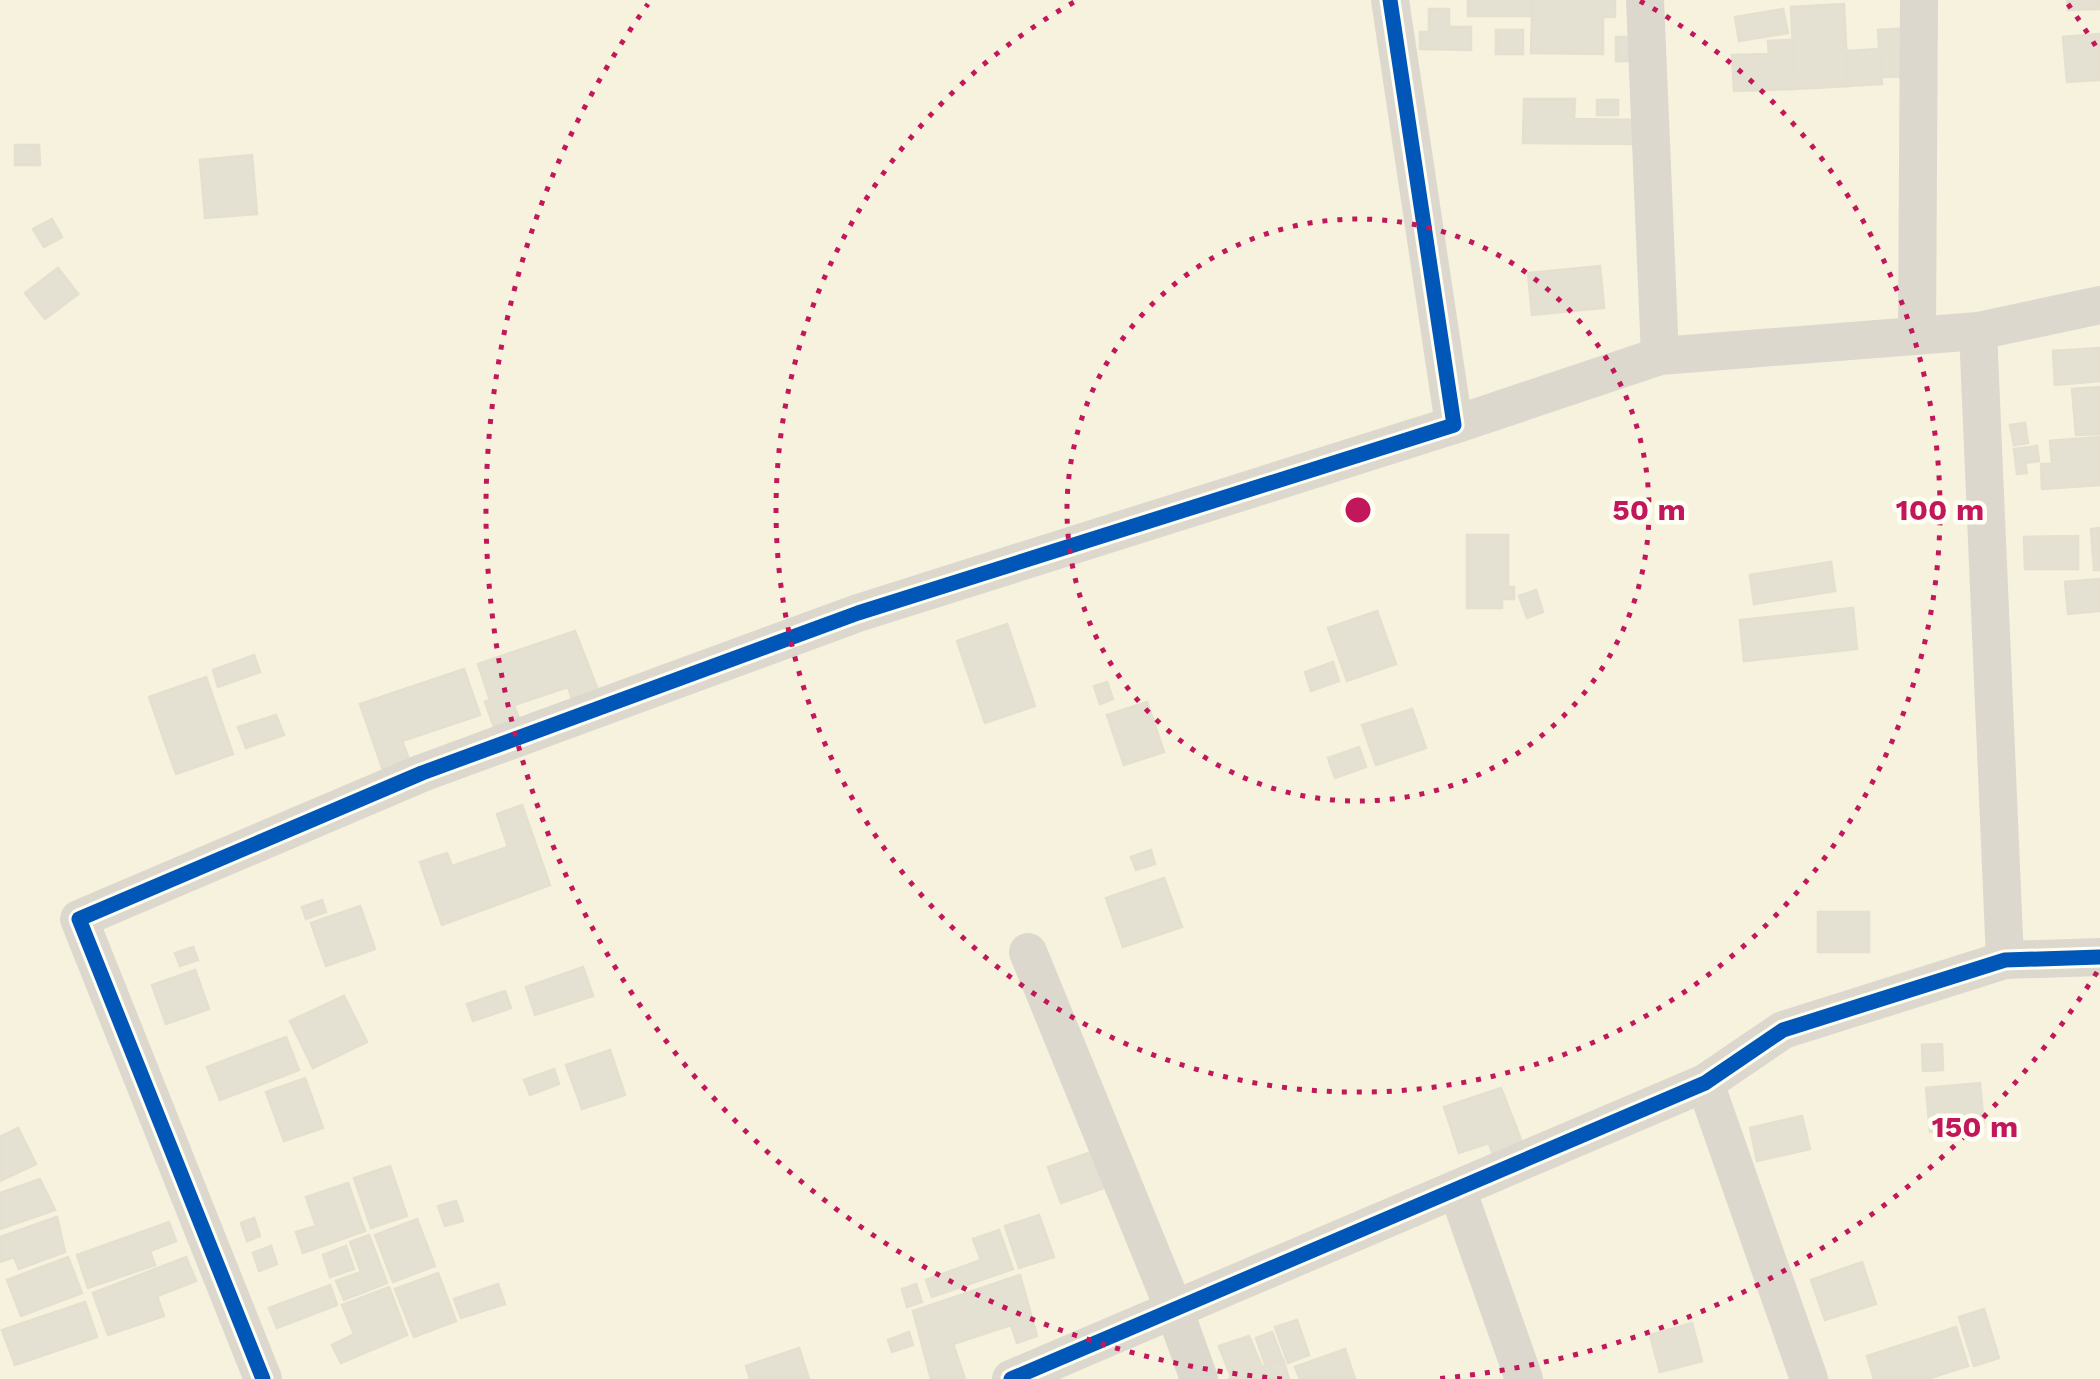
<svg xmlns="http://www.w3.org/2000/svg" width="2100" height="1379" font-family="'Work Sans',sans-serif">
  <rect width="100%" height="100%" fill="#faf9ee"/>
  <rect fill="#f6f2de" x="0" y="0" width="2100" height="1379"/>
  <g fill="#e5e1d2" stroke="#e4dfcf" stroke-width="2.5">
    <rect x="1468" y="0" width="64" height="16"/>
    <path d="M1532,0h83v17l-83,-1z"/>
    <path d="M2067,0h33v9l-32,1z"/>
    <path d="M1844,4l4,82 -53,3 -4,-82z"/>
    <path d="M1429,9h20v18h22v23l-51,-1v-17h9z"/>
    <path d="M1783,9l5,24 -49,8 -4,-24z"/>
    <path d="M1532,16l71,1v37l-72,-1z"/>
    <path d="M1911,28l3,48 -33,1 -3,-47z"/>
    <rect x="1496" y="30" width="27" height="24"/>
    <path d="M2100,34v46l-33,2 -4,-45z"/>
    <rect x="1616" y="37" width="25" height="24"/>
    <path d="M1792,40l3,49 -61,2 -2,-36 37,-1 -1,-13z"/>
    <path d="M1880,49l2,35 -34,2 -1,-35z"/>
    <path d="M1524,99h51l-1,20 66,1v24l-117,-1z"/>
    <rect x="1597" y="100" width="21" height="15"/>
    <path d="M15,145h24l1,20h-25z"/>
    <path d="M252,155l5,59 -52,4 -5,-58z"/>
    <path d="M52,219l10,18 -18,10 -11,-18z"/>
    <path d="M1600,266l4,42 -72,7 -4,-42z"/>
    <path d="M58,268l20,26 -33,25 -20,-26z"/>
    <path d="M2100,348v33l-45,4 -2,-34z"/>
    <path d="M2100,387v47l-24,1 -4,-46z"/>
    <path d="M2025,423l3,20 -14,2 -4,-20z"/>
    <path d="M2100,437v48l-58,4 -1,-25h11l-2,-23z"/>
    <path d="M2037,446l2,15 -14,2 2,10 -10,1 -3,-25z"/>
    <path d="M2100,528v42h-6l-3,-41z"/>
    <path d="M1467,535h41v52h6v12h-12v9h-35z"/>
    <path d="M2078,536v33h-53l-1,-32z"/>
    <path d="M1831,562l4,29 -81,13 -4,-29z"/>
    <path d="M2100,579v32l-32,3 -3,-32z"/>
    <path d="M1536,590l7,22 -16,6 -8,-22z"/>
    <path d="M1853,608l4,41 -113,12 -4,-41z"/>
    <path d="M1377,611l19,53 -49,17 -19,-53z"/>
    <path d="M1007,624l28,82 -50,17 -28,-82z"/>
    <path d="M575,631l26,67 -26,9 -7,-20 -54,18 9,25 -25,8 -13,-36 5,-2 -12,-36z"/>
    <path d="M254,655l6,17 -42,15 -5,-17z"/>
    <path d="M1333,662l6,19 -28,10 -6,-19z"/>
    <path d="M464,669l16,46 -78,26 9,23 -27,9 -24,-69z"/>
    <path d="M206,677l27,77 -57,20 -27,-77z"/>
    <path d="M1107,682l6,17 -13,5 -6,-18z"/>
    <path d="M1147,702l17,50 -40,13 -17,-50z"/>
    <path d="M1412,709l14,39 -50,17 -14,-40z"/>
    <path d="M276,715l8,20 -38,13 -8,-21z"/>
    <path d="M1359,747l7,20 -31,11 -7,-20z"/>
    <path d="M522,805l28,80 -108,40 -22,-63 27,-9 5,13 56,-19 -11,-33z"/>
    <path d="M1151,850l4,14 -19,6 -5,-13z"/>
    <path d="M1164,878l18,49 -59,20 -17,-49z"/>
    <path d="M322,900l4,12 -20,7 -4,-12z"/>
    <path d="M360,906l15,43 -49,17 -15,-43z"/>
    <rect x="1818" y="912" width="51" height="40"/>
    <path d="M193,947l5,13 -18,6 -5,-13z"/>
    <path d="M583,967l10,29 -58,19 -9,-28z"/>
    <path d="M195,970l14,39 -43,15 -14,-39z"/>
    <path d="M505,991l6,17 -38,13 -6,-17z"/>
    <path d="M344,996l23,46 -54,26 -23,-47z"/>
    <path d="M286,1037l13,33 -79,30 -13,-33z"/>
    <path d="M1942,1044l1,26 -20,1 -1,-26z"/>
    <path d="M610,1050l15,45 -43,14 -16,-44z"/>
    <path d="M554,1069l5,15 -29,11 -6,-15z"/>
    <path d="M305,1078l18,50 -39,13 -18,-49z"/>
    <path d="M1980,1083l4,44 -54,5 -4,-44z"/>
    <path d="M1501,1088l24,62 -30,11 -6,-18 -30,10 -15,-46z"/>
    <path d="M1802,1116l8,33 -53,12 -7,-33z"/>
    <path d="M18,1128l18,36 -36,17v-44z"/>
    <path d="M1100,1149l13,36 -52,18 -13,-36z"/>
    <path d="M390,1166l17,50 -36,12 -17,-50z"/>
    <path d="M40,1179l15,31 -55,19v-36z"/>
    <path d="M348,1183l17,48 -62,22 -7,-21 20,-6 -10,-29z"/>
    <path d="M456,1201l7,20 -18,5 -7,-20z"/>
    <path d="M1039,1215l15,42 -35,11 -14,-42z"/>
    <path d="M57,1217l8,35 -46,17 -5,-12 -14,5v-25z"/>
    <path d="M254,1218l6,18 -13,5 -6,-18z"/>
    <path d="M417,1219l18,47 -42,16 -18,-47z"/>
    <path d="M169,1222l7,19 -26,10 5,14 -67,23 -11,-33z"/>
    <path d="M999,1230l14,39 -81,28 -6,-17 55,-20 -8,-21z"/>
    <path d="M369,1235l18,48 -43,17 -8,-19 25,-9 -11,-30z"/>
    <path d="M271,1246l6,18 -18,7 -6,-18z"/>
    <path d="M346,1246l8,23 -24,8 -7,-22z"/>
    <path d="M68,1257l14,36 -61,23 -14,-36z"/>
    <path d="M186,1257l10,24 -39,15 7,20 -56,19 -15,-42z"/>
    <path d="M1862,1262l14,42 -51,16 -14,-40z"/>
    <path d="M438,1273l18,48 -42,16 -19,-48z"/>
    <path d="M1020,1275l17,61 -20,7 -6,-18 -58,19 12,35h-34l-18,-68z"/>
    <path d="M498,1284l7,20 -44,14 -7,-19z"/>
    <path d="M916,1284l6,18 -15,5 -5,-18z"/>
    <path d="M330,1285l7,20 -60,23 -8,-20z"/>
    <path d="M389,1287l18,48 -66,28 -9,-18 22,-11 -12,-29z"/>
    <path d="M85,1302l12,35 -82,28 -13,-35z"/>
    <path d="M1984,1309l15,49 -25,8 -15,-49z"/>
    <path d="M1297,1320l12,35 -21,8 -13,-36z"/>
    <path d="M1692,1323l10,38 -42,11 -10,-37z"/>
    <path d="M1956,1327l12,39 -41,13h-53l-7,-23z"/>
    <path d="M909,1332l4,13 -21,7 -4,-12z"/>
    <path d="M1272,1332l10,26 -17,6 -9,-26z"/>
    <path d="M1249,1336l13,31 21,-8 6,20h-60l2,-2 -12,-31z"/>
    <path d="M799,1348l10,31h-59l-4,-13z"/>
    <path d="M1345,1349l10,30h-55l-5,-12z"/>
  </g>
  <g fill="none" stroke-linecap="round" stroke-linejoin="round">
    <g stroke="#dcd8cd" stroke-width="38">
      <path d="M1645,0l15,356"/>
      <path d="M1978,331l27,629"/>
      <path d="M1917,335l2,-335"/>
      <path d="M1454,425l206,-69 318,-25 122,-26"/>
      <path d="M1028,952l146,357 25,70"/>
      <path d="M1705,1083l104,296"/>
      <path d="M1457,1189l67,190"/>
      <path d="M263,1379l-184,-460 343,-146 436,-160 596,-188 -64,-425"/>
      <path d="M1011,1379l694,-296 78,-53 222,-70 95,-3"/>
    </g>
    <defs>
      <g id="cycleway">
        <path d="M263,1379l-184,-460 343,-146 436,-160 596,-188 -64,-425"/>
        <path d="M1011,1379l694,-296 78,-53 222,-70 95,-3"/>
      </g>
    </defs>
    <use href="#cycleway" stroke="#fffef2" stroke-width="21"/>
    <use href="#cycleway" stroke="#0057b8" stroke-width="15"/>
  </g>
  <g fill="none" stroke="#c2185b" stroke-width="5" stroke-dasharray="5 10">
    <circle cx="1358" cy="510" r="291"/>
    <path d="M1640 1A582 582 0 1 1 1076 1"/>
    <path d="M2097 972A872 872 0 0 1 1434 1379M1282 1379A872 872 0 0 1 648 4M2068 4A872 872 0 0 1 2097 48"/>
  </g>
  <circle cx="1358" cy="510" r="15" fill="#c2185b" stroke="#fffef2" stroke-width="5"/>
  <g font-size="30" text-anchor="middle" font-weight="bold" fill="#c2185b" stroke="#fffef2" stroke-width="9" stroke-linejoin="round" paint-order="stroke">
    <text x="1649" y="520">50 m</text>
    <text x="1940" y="520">100 m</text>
    <text x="1975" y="1137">150 m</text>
  </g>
</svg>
